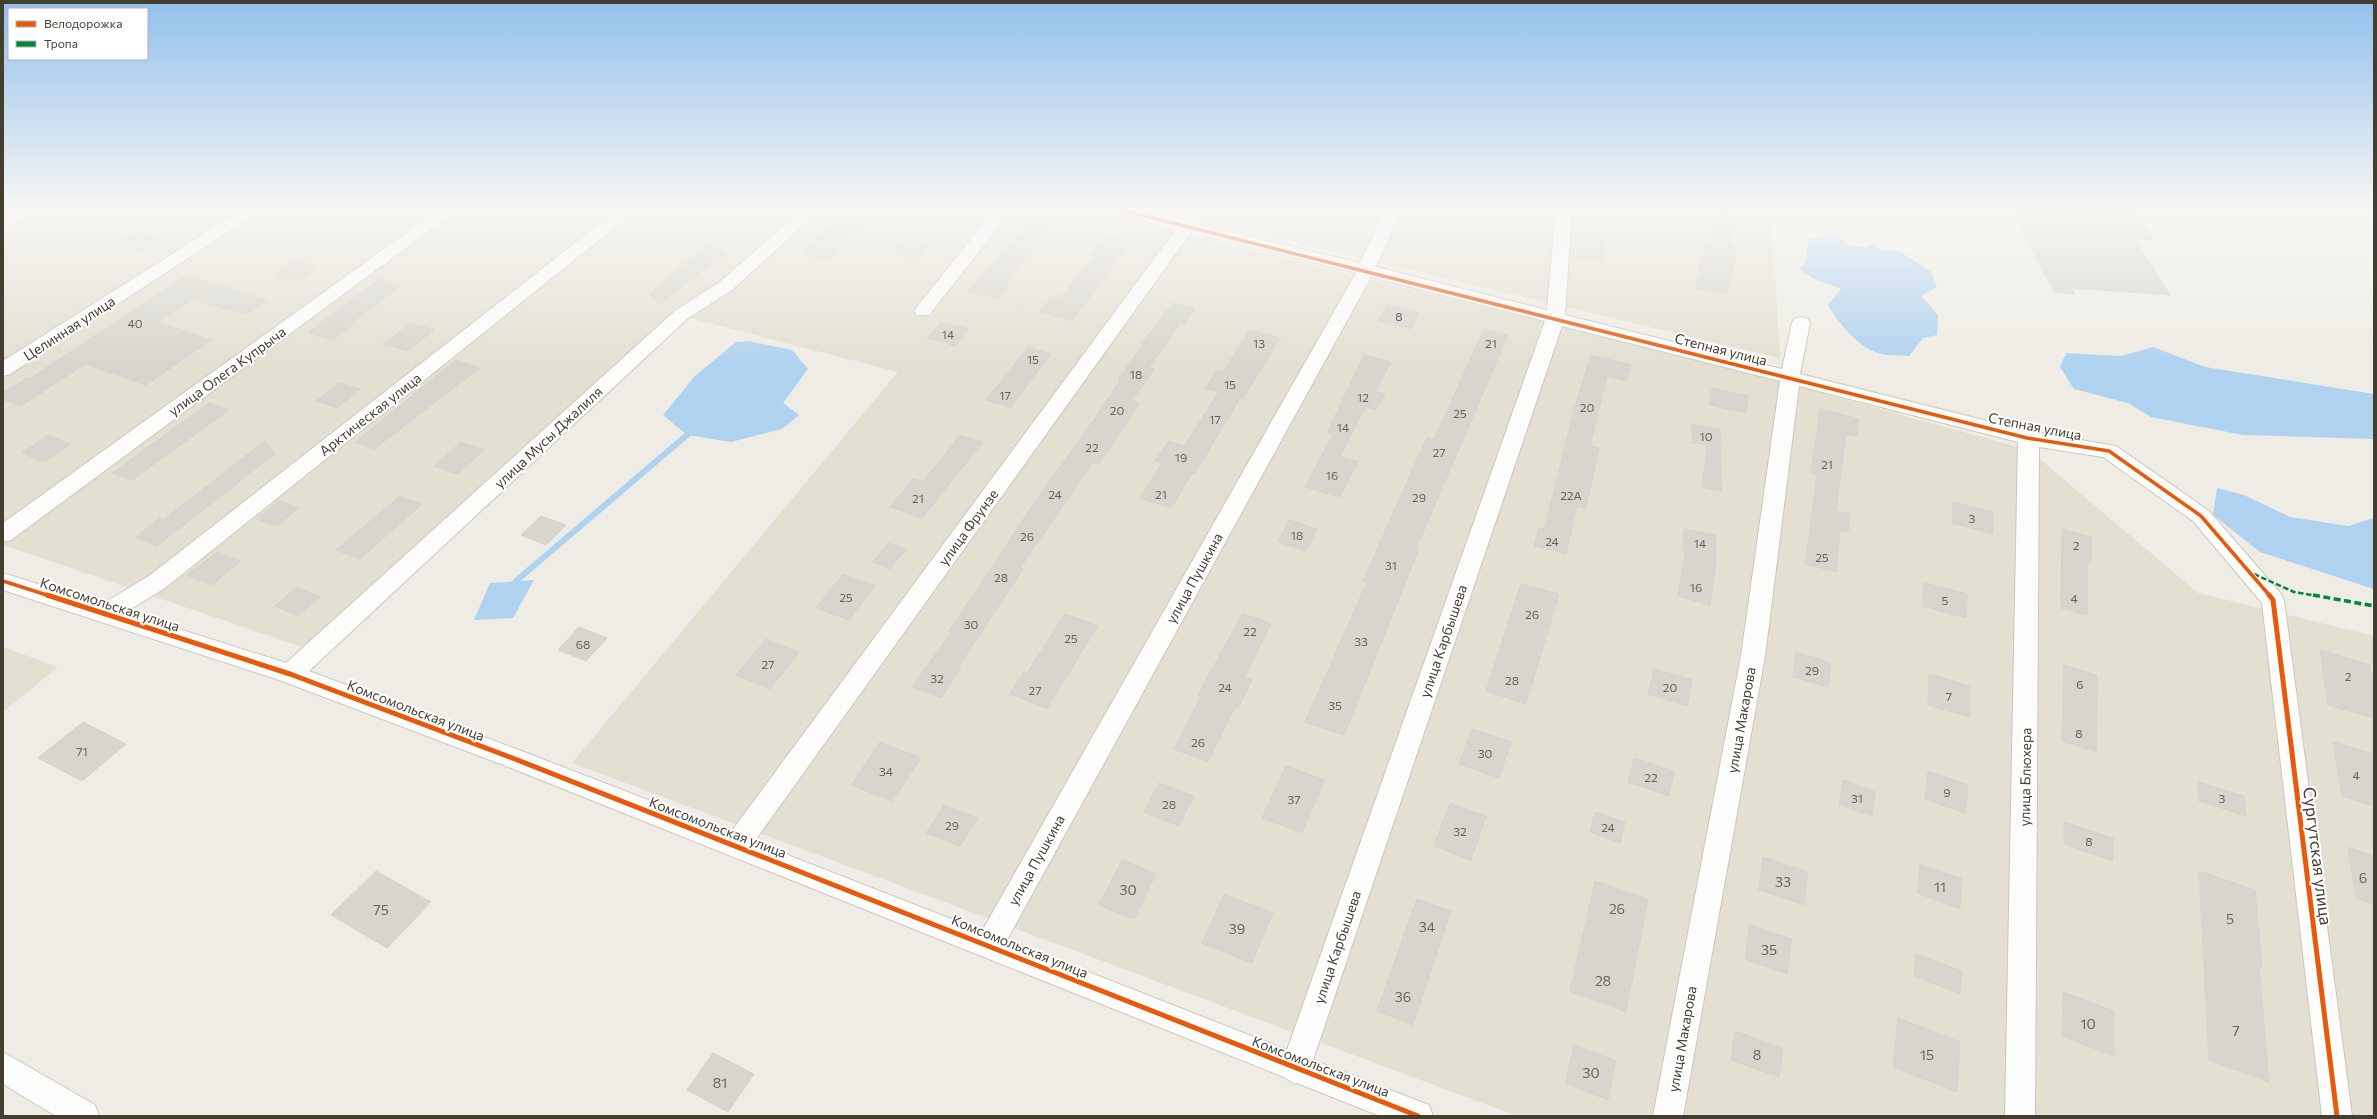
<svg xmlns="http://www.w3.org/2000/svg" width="2377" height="1119" viewBox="0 0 2377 1119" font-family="Commissioner,sans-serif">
  <rect width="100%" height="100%" fill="#eeece4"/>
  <path fill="#e3dfd1" d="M 3,208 L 1080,208 L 1727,367 L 2029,450 L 2198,593 L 2374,636 L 2374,1116 L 1517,1116 L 572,763 L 898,372 L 682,316 L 326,655 L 3,545 Z
    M 1152,208 L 1771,208 L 1780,358 Z
    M 3,647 L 58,667 L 3,712 Z"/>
  <path fill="#b0d2f1" d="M 1835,236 L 1848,245 L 1867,247 L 1873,243 L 1882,250 L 1901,252 L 1931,272 L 1937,287 L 1921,296 L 1938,315 L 1937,335 L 1923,338 L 1909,356 C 1900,355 1889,356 1881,354 C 1857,347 1840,325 1828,305 L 1841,289 L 1812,278 L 1800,269 L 1806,261 L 1809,239 Z
    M 749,341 L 792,350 L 808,369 L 783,403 L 799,415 L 782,429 L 731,442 L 687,435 L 663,415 L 695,376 L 736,342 Z
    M 2153,347 L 2205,367 L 2374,394 L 2374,439 L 2243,435 L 2151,417 L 2128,403 L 2074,389 L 2060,367 L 2066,353 L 2121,356 Z
    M 2217,488 L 2244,495 L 2290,517 L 2348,526 L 2374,518 L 2374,589 L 2260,552 L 2213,515 Z
    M 534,580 L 513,618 L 474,620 L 490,583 Z"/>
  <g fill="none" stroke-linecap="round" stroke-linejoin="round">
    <path stroke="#b0d2f1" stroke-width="6" d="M 516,581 L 687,435"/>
  </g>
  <path fill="#d7d5cd" stroke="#d6d3ca" d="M 1715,208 L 1732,208 L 1731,246 L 1737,248 L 1727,294 L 1695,288 L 1706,241 L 1713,243 Z
    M 2011,208 L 2134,208 L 2154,240 L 2135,239 L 2170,295 L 2071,288 L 2075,294 L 2054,292 Z
    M 846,210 L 875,218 L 861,232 L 857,231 L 827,260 L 803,253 Z
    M 1032,219 L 1053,224 L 1005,283 L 1010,284 L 998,299 L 968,291 Z
    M 137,231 L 161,238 L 139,252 L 115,244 Z
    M 1576,232 L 1602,234 L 1605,261 L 1578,259 Z
    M 1106,237 L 1130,243 L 1072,321 L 1039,312 L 1052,297 L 1060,299 L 1095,255 L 1092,254 Z
    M 909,239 L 929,245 L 916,258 L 895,253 Z
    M 705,246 L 727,252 L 659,305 L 650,294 Z
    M 296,261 L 317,267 L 296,282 L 275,275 Z
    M 187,275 L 267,301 L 246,315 L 193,299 L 158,322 L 211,340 L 146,385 L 85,364 L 21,406 L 3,399 L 3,393 L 27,378 L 29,379 Z
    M 380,279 L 401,286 L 350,324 L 353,325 L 332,340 L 308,332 Z
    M 1173,303 L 1195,309 L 1184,324 L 1180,323 L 1149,368 L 1154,369 L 1132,401 L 1140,403 L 1099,464 L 1093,462 L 1020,568 L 1023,569 L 958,667 L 961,668 L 941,698 L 912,687 L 951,633 L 948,632 L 1009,542 L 1008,542 L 1036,500 L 1096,417 L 1120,381 L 1118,380 L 1144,343 L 1142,343 Z
    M 1387,304 L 1419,312 L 1411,329 L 1379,320 Z
    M 941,322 L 969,329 L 955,346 L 927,338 Z
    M 411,323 L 434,330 L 407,351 L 383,344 Z
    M 1484,329 L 1508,335 L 1416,549 L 1419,549 L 1344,735 L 1305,722 L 1367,582 L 1363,581 L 1418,457 L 1427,438 L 1434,440 Z
    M 1250,330 L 1280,338 L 1243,399 L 1240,398 L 1195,473 L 1193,472 L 1171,508 L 1140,498 L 1162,463 L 1155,461 L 1168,441 L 1184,446 L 1219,392 L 1205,389 L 1217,370 L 1223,372 Z
    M 1028,347 L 1051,354 L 1011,407 L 986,400 Z
    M 1364,355 L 1391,362 L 1376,391 L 1385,394 L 1376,410 L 1365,407 L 1340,457 L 1358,462 L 1340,497 L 1305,487 L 1333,434 L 1327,433 Z
    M 1591,355 L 1631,365 L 1626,381 L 1607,376 L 1590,446 L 1599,448 L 1586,508 L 1577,506 L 1566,554 L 1534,546 L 1539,528 L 1544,529 L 1578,396 Z
    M 456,360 L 480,368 L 374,449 L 355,442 Z
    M 340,383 L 360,389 L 337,408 L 316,401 Z
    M 1712,388 L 1748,396 L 1746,413 L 1709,405 Z
    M 209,403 L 229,410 L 132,480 L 112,473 Z
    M 1820,409 L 1859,419 L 1857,436 L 1846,434 L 1836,511 L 1850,514 L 1848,532 L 1840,530 L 1836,572 L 1805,564 L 1817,474 L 1811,473 Z
    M 1692,424 L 1720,429 L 1721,491 L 1702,487 L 1707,445 L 1692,443 Z
    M 48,435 L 70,444 L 44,462 L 22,453 Z
    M 960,435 L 983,442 L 922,518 L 890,507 L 913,479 L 923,482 Z
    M 265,441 L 275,454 L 157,546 L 135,538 L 160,518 L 163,520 Z
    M 461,442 L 484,450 L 457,474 L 434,466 Z
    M 400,496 L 422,504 L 360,559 L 336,550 Z
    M 279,501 L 299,508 L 277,526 L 257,519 Z
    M 1953,502 L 1993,512 L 1993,534 L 1952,523 Z
    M 541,516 L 566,525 L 546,545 L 521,535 Z
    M 1289,520 L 1317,529 L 1306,551 L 1278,542 Z
    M 1684,529 L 1716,535 L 1716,563 L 1710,605 L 1678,596 L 1685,552 L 1683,551 Z
    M 2062,529 L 2091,537 L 2091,561 L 2088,560 L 2087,615 L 2061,608 Z
    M 888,543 L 906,549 L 890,569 L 873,562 Z
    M 217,552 L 241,561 L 212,585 L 187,575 Z
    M 843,574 L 875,586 L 849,620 L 816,608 Z
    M 1924,583 L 1967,594 L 1966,618 L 1923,606 Z
    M 1521,584 L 1559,594 L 1526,704 L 1486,691 Z
    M 297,587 L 320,597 L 298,616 L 275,606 Z
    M 1065,614 L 1098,626 L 1047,708 L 1010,694 L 1024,672 L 1027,673 Z
    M 1242,614 L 1271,623 L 1245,677 L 1252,680 L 1238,709 L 1235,707 L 1208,762 L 1174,749 L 1201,696 L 1198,695 Z
    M 579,627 L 607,638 L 586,661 L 558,650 Z
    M 766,639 L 799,652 L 770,689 L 736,675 Z
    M 2320,650 L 2370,665 L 2374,687 L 2374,718 L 2328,705 Z
    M 1796,652 L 1831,663 L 1828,687 L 1793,677 Z
    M 2064,665 L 2097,675 L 2096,752 L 2062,741 Z
    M 1654,669 L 1692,680 L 1687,706 L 1648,694 Z
    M 1929,674 L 1970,686 L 1970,717 L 1928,705 Z
    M 83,722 L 126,744 L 82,781 L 38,758 Z
    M 1472,729 L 1511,742 L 1499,778 L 1459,764 Z
    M 880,742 L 921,758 L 892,801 L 851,785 Z
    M 2333,742 L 2374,754 L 2374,806 L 2342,796 Z
    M 1634,758 L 1674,771 L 1669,796 L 1628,782 Z
    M 1286,766 L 1325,780 L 1302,833 L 1262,818 Z
    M 1928,771 L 1968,785 L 1965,813 L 1925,799 Z
    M 1843,780 L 1875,792 L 1872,816 L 1839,805 Z
    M 2198,782 L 2244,796 L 2246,816 L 2199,801 Z
    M 1159,783 L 1194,796 L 1179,826 L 1144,812 Z
    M 1450,803 L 1486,816 L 1471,860 L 1434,846 Z
    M 944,805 L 978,818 L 960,846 L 926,833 Z
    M 1595,812 L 1625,822 L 1620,843 L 1590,832 Z
    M 2064,822 L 2113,838 L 2113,861 L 2064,844 Z
    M 2348,847 L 2374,856 L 2374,904 L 2356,898 Z
    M 1763,857 L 1808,872 L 1804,905 L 1759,890 Z
    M 1122,860 L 1156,874 L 1134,919 L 1099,905 Z
    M 1920,864 L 1962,879 L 1960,909 L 1917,893 Z
    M 376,871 L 431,902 L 387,948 L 331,915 Z
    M 2199,871 L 2255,890 L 2262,967 L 2259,966 L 2269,1082 L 2209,1060 Z
    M 1595,881 L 1648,899 L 1626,1012 L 1570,991 Z
    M 1224,894 L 1273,913 L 1252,963 L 1202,943 Z
    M 1417,899 L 1451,911 L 1413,1025 L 1377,1011 Z
    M 1750,925 L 1792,939 L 1787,974 L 1745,959 Z
    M 1916,954 L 1962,971 L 1960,994 L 1914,976 Z
    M 2063,992 L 2114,1011 L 2114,1056 L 2062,1036 Z
    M 1898,1018 L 1960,1042 L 1957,1092 L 1893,1067 Z
    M 1735,1031 L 1783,1048 L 1779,1077 L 1731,1060 Z
    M 1574,1045 L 1616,1061 L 1608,1100 L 1565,1083 Z
    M 713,1053 L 754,1074 L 728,1112 L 687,1090 Z"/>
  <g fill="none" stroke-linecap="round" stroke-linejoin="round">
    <g stroke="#cac8c0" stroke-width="2">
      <path id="minor" d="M 17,208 L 38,208 L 36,212 L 3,228 L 3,216 Z
        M 245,208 L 265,208 L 10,374 L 3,376 L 3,361 Z
        M 441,208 L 460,208 L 11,540 L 3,542 L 3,523 Z
        M 620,208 L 639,208 L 165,588 L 126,612 L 286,663 L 675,311 L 721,281 L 804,208 L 822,208 L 733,289 L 687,319 L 309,671 L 524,752 L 731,832 L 1176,229 L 1107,212 L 1105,208 L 1134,208 L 1183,220 L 1191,208 L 1208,208 L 1197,224 L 1360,263 L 1386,208 L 1402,208 L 1376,267 L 1547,310 L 1556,208 L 1572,208 L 1565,315 L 1782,369 L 1792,323 L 1794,319 L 1801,317 L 1808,319 L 1810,323 L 1800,374 L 2027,431 L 2116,446 L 2209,511 L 2281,594 L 2284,600 L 2352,1116 L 2322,1116 L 2262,603 L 2193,521 L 2103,457 L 2039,447 L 2035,1116 L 2005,1116 L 2018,442 L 1799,386 L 1765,656 L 1683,1116 L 1653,1116 L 1741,656 L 1780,381 L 1562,326 L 1313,1060 L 1429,1105 L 1433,1116 L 1380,1116 L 1297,1083 L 1295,1084 L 1284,1077 L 506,766 L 282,681 L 3,590 L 3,573 L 102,604 L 149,576 ZM 1191,232 L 1356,273 L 982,931 L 754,842 ZM 1371,277 L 1545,321 L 1287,1050 L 1007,940 Z
        M 996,208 L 1013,208 L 929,315 L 917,315 L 914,311 L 917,307 Z
        M 3,1052 L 95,1105 L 99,1116 L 56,1116 L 3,1084 Z"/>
    </g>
    <use href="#minor" fill="#fcfcfb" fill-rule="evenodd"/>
    <path stroke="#00873e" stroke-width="2.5" stroke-dasharray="5.5 2.5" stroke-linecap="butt" d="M 2254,574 L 2294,592 L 2318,596"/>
    <path stroke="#00873e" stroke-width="3.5" stroke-dasharray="7 3.5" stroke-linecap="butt" d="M 2313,595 L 2374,606"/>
    <g stroke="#fff" stroke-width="5.5">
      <path id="cycleway-far1" d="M 1113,208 L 2027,438 L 2109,451 L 2201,516 L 2270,596
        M 3,581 L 50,596"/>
    </g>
    <g stroke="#fff" stroke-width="8">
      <path id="cycleway" d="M 47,595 L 290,674 L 515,759 L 1418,1116
        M 2269,595 L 2273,600 L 2337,1116"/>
    </g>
    <use href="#cycleway-far1" stroke="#e8590c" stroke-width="3.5"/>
    <use href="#cycleway" stroke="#e8590c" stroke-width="5"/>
  </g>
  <linearGradient id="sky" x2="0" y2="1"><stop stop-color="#91c0ec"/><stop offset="0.57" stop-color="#f7f6f3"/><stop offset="1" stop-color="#f7f6f3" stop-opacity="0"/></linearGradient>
  <rect width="2377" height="365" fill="url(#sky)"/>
  <g text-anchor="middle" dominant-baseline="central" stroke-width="4" stroke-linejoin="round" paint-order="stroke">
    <g font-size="12" fill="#6a6459">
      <text x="1399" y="316">8</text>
      <text x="135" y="323">40</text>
      <text x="948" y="334">14</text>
      <text x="1259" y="343">13</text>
      <text x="1491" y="343">21</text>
      <text x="1033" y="359">15</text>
      <text x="1136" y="374">18</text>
      <text x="1230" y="384">15</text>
      <text x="1005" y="395">17</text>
      <text x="1363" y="397">12</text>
      <text x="1587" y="407">20</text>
      <text x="1117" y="410">20</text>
      <text x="1460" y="413">25</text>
      <text x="1215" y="419">17</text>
      <text x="1343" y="427">14</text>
      <text x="1706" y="436">10</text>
      <text x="1092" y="447">22</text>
      <text x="1439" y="452">27</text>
      <text x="1181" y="457">19</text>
      <text x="1827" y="464">21</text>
      <text x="1332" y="475">16</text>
      <text x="1055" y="494">24</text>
      <text x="1161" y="494">21</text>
      <text x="1571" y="495">22А</text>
      <text x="1419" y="497">29</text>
      <text x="918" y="498">21</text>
      <text x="1972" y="518">3</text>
      <text x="1297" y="535">18</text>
      <text x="1027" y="536">26</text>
      <text x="1552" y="541">24</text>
      <text x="1700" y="543">14</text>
      <text x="2076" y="545">2</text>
      <text x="1822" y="557">25</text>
      <text x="1391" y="565">31</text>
      <text x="1001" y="577">28</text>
      <text x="1696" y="587">16</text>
      <text x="846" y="597">25</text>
      <text x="2074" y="598">4</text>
      <text x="1945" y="600">5</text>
      <text x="1532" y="614">26</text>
      <text x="971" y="624">30</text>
      <text x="1250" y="631">22</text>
      <text x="1071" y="638">25</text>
      <text x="1361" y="641">33</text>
      <text x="583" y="644">68</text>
      <text x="768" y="664">27</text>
      <text x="1812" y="670">29</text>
      <text x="2348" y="676">2</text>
      <text x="937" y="678">32</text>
      <text x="1512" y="680">28</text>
      <text x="2080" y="684">6</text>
      <text x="1225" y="687">24</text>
      <text x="1670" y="687">20</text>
      <text x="1035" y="690">27</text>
      <text x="1949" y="696">7</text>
      <text x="1335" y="705">35</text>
      <text x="2079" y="733">8</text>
      <text x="1198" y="742">26</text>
      <text x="82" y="751">71</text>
      <text x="1485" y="753">30</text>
      <text x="886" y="771">34</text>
      <text x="2356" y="775">4</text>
      <text x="1651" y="777">22</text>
      <text x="1947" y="792">9</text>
      <text x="1857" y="798">31</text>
      <text x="2222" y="798">3</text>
      <text x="1294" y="799">37</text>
      <text x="1169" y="804">28</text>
      <text x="952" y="825">29</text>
      <text x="1608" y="827">24</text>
      <text x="1460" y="831">32</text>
      <text x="2089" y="841">8</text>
    </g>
    <g font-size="14" fill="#443e31" stroke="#fff">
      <text transform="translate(69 328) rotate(-33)">Целинная улица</text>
      <text transform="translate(1721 349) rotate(14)">Степная улица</text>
      <text transform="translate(227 371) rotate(-36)">улица Олега Купрыча</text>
      <text transform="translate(370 414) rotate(-38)">Арктическая улица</text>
      <text transform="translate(2035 426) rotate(11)">Степная улица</text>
      <text transform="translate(548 437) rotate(-43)">улица Мусы Джалиля</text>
      <text transform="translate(968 527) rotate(-54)">улица Фрунзе</text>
      <text transform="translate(1194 578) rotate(-61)">улица Пушкина</text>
      <text transform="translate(110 604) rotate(18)">Комсомольская улица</text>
      <text transform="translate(1443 641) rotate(-71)">улица Карбышева</text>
      <text transform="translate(416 710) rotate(21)">Комсомольская улица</text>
      <text transform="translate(1741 720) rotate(-80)">улица Макарова</text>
      <text transform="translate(2025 777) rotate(-89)">улица Блюхера</text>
      <text transform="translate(718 827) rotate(21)">Комсомольская улица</text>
      <text transform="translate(1036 860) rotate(-61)">улица Пушкина</text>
      <text transform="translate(1020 946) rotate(22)">Комсомольская улица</text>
      <text transform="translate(1337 947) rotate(-71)">улица Карбышева</text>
      <text transform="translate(1682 1039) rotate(-80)">улица Макарова</text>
      <text transform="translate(1321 1066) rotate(21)">Комсомольская улица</text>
    </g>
    <g font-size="14" fill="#6a6459">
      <text x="2363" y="877">6</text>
      <text x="1783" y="881">33</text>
      <text x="1940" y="886">11</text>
      <text x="1128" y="889">30</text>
      <text x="1617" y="908">26</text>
      <text x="381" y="909">75</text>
      <text x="2230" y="918">5</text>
      <text x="1427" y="926">34</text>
      <text x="1237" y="928">39</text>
      <text x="1769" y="949">35</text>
      <text x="1603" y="980">28</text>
      <text x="1403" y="996">36</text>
      <text x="2088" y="1023">10</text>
      <text x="2236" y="1030">7</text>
      <text x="1757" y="1054">8</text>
      <text x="1927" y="1054">15</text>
      <text x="1591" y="1072">30</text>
      <text x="720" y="1082">81</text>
    </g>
    <g font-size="17" fill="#443e31" stroke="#fff">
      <text transform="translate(2318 856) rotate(83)">Сургутская улица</text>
    </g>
  </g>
  <rect width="2377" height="1119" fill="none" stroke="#443e31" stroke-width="8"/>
  <rect x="8" y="8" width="140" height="52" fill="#ffffff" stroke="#b4b2ad"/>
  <rect x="16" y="21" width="20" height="6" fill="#e8590c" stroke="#b4b2ad"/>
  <text x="44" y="28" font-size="12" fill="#443e31">Велодорожка</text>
  <rect x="16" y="41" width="20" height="6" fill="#00873e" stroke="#b4b2ad"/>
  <text x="44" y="48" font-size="12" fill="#443e31">Тропа</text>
</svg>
